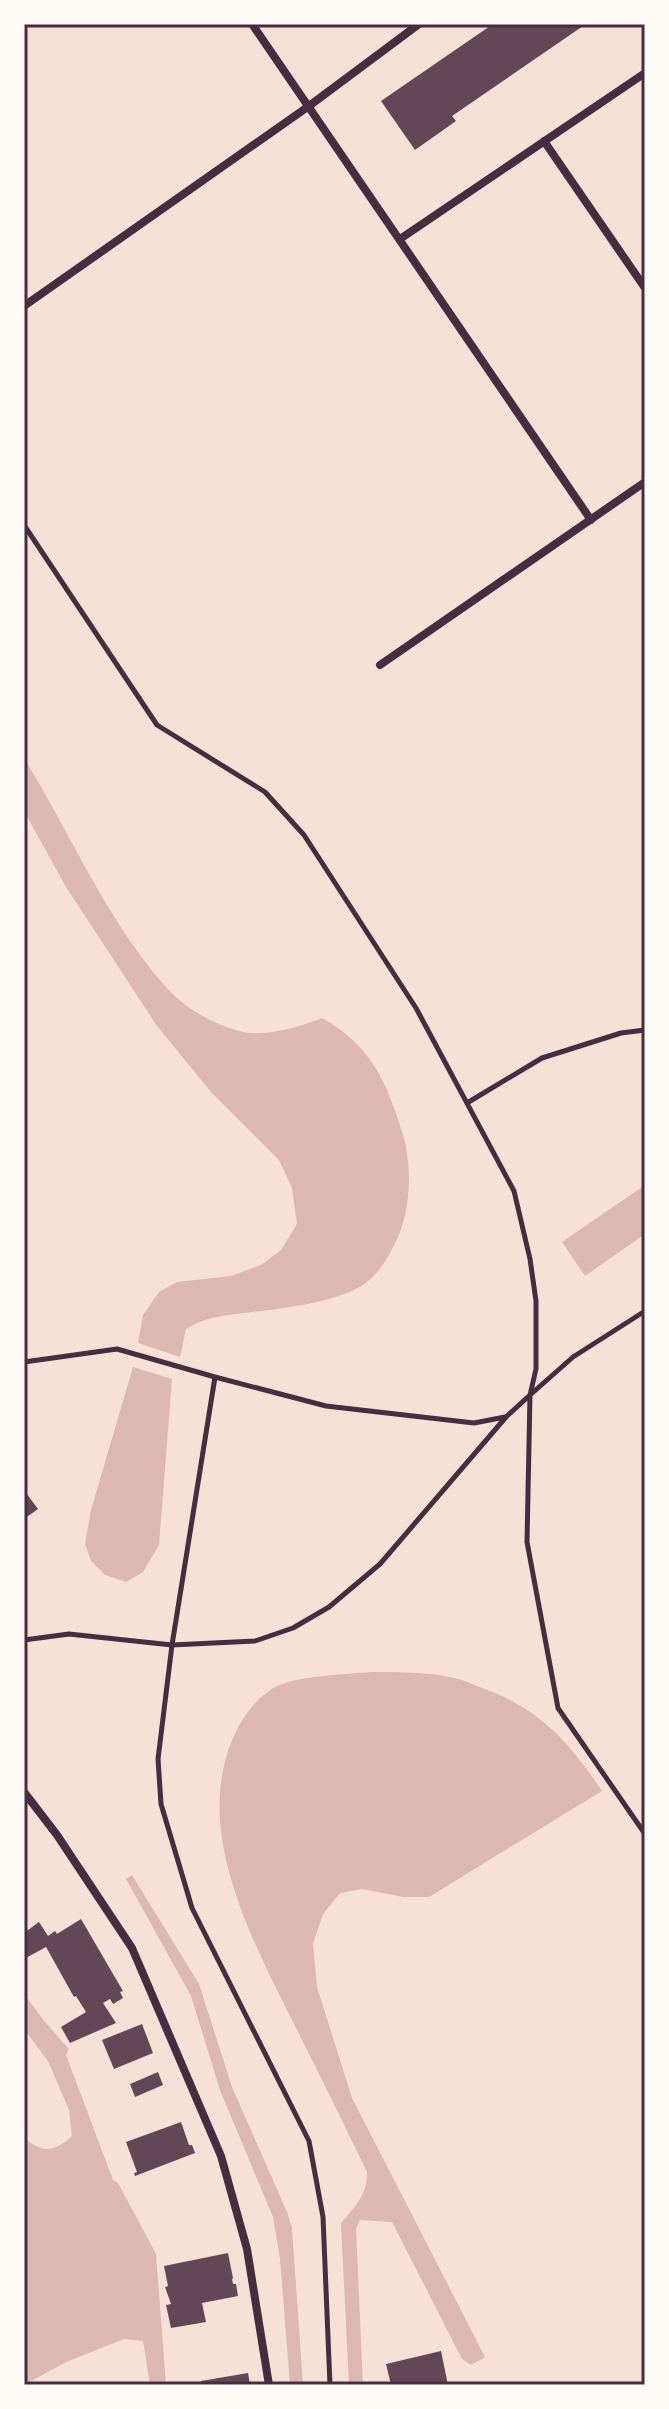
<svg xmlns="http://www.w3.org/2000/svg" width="669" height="2409" viewBox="0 0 669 2409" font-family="'Work Sans',sans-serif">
  <rect width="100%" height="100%" fill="#f7e1d7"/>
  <path fill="#dcb8b0" d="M 24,758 C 71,834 106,920 166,987 C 184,1008 213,1024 239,1031 C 264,1038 299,1027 322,1018 C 372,1046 387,1083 403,1135 C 412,1166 411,1207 398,1237 C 390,1254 382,1270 367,1282 C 341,1303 277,1309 244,1313 C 221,1316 206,1317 186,1329 L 180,1357 L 138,1343 L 143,1315 L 159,1292 L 177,1282 L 231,1276 L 261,1265 L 281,1250 L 297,1224 L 292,1188 L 279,1160 L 212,1093 L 157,1026 L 66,887 L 24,811 Z
    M 645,1185 L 645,1234 L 585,1276 L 562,1242 Z
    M 133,1367 L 172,1379 L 159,1545 L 143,1572 L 126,1582 L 105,1575 L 91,1561 L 85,1544 L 91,1510 Z
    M 371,1672 C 398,1672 424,1672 450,1677 C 462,1679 474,1685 485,1689 C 541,1710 569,1742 602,1791 L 429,1897 L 403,1897 L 362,1889 L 340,1893 L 323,1914 L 313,1944 L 317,1987 L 352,2098 L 485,2357 L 471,2365 L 462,2359 L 392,2222 L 360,2220 L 356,2229 L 363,2385 L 349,2385 L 341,2223 C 355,2207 368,2194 367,2172 C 345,2127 323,2081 300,2036 C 257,1948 191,1836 233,1738 C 242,1717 256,1698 275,1687 C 296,1676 346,1674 371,1672 Z
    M 132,1875 L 199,1984 L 232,2087 L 287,2212 L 292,2228 L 303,2385 L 290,2385 L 280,2259 L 273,2217 L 220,2090 L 191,1996 L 126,1879 Z
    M 24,1994 L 45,2022 L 69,2049 L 66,2055 L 113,2180 L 118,2183 L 156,2254 L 166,2385 L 150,2385 L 143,2341 L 124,2339 L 66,2362 L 24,2385 L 24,2137 C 41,2154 55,2152 72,2136 L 69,2110 L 48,2061 L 24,2029 Z"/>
  <path fill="#644757" d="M 493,24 L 586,24 L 452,116 L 456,121 L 415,150 L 381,101 Z
    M 24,1490 L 38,1509 L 24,1519 Z
    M 81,1919 L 123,1991 L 120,1992 L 123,1998 L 113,2004 L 110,1999 L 103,2003 L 116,2023 L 70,2043 L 61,2027 L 86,2012 L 76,1996 L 74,1997 L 46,1947 L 24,1959 L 24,1933 L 39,1922 L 48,1936 L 55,1931 L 57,1934 Z
    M 142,2024 L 153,2053 L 114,2069 L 102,2040 Z
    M 158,2072 L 163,2085 L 135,2097 L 130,2084 Z
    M 181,2122 L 189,2145 L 192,2145 L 195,2153 L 135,2176 L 134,2173 L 137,2172 L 126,2142 Z
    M 228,2253 L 233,2278 L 232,2279 L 233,2284 L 236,2284 L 238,2296 L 202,2303 L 206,2322 L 171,2328 L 166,2305 L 171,2304 L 165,2287 L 168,2286 L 164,2266 Z
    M 441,2351 L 448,2385 L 391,2385 L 386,2364 Z
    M 248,2373 L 250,2385 L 202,2385 L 201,2381 Z"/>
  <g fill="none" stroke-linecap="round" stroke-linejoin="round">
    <path stroke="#4a2c40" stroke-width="5" d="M 24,525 L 157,725 L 265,792 L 304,835 L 416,1008 L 514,1191 L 530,1259 L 536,1301 L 536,1369 L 530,1395 L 527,1542 L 558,1708 L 645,1834
      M 467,1103 L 542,1058 L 621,1033 L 645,1030
      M 24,1362 L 117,1349 L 215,1377 L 172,1645 L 158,1759 L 161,1804 L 192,1908 L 309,2141 L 323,2217 L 330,2385
      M 215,1377 L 326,1406 L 474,1423 L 505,1417
      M 24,1640 L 69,1634 L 172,1645 L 255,1641 L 293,1628 L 329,1607 L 380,1564 L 506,1417 L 530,1395 L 573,1357 L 645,1311"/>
    <path stroke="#4a2c40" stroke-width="8" d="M 252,24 L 591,520
      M 544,141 L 645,288
      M 400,239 L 645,73
      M 24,306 L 309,106 L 419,24
      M 380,665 L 645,482
      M 24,1792 L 57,1835 L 132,1948 L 221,2156 L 247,2249 L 269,2385"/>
  </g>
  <rect width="669" height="2409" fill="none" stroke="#fffaf5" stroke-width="52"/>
  <rect x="26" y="26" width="617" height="2357" fill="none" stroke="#4a2c40" stroke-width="3"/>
</svg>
